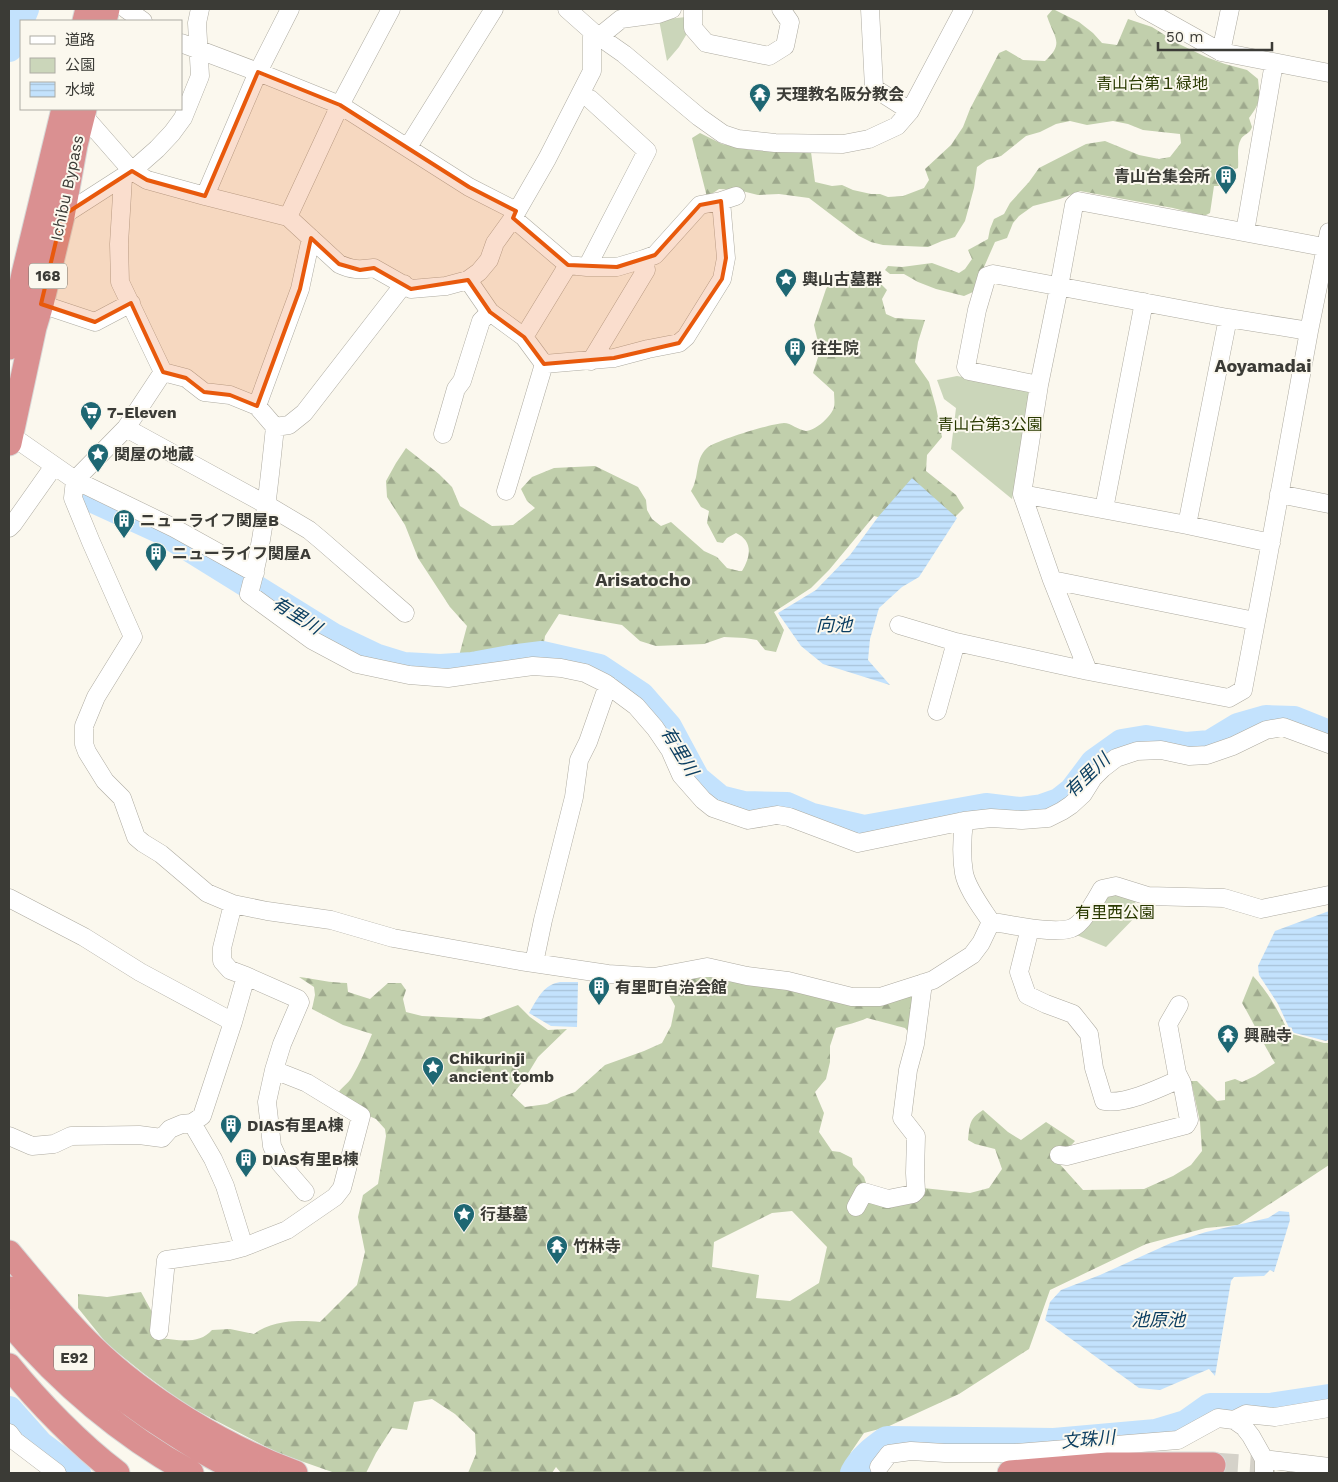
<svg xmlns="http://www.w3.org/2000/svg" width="1338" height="1482" viewBox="0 0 1338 1482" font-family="'Work Sans','Noto Sans JP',sans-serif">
  <defs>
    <pattern id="forest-firs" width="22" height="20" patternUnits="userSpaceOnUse" patternTransform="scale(1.25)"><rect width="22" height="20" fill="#c1cfac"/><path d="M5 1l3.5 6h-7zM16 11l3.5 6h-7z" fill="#9ea98d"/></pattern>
    <pattern id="water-rules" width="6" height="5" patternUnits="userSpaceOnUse" patternTransform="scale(1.25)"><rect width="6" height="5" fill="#c3e2fd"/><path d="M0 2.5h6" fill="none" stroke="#a8c3d9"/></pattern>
  </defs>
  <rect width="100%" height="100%" fill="#fbf8ee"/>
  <path fill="url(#forest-firs)" fill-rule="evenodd" d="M 1053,9 L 1079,22 L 1093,33 L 1102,43 L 1117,45 L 1128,19 L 1152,27 L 1179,44 L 1206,57 L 1225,64 L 1247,70 L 1258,79 C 1260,99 1261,102 1249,118 L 1252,127 C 1250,134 1244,134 1241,139 C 1236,148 1239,158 1238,168 L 1224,174 L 1221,186 L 1214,186 L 1210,213 L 1204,216 L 1173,208 L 1080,191 L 1060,199 L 1033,206 L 1019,216 L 1013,223 L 1007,238 L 995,242 L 973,292 L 964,296 L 936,289 L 918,282 L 904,274 L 890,274 L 885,270 L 888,266 L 902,267 L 932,263 L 959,273 L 965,269 L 972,259 L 968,250 L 988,239 L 990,229 L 994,219 L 1004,214 L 1010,203 L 1029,182 L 1039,168 L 1086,144 L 1105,141 L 1139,155 L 1159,159 L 1170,157 L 1181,143 L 1180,134 L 1143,130 L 1128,124 L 1113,121 L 1087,125 L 1070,121 L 1056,124 L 1040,132 L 1026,136 L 1001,156 L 987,160 L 977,167 L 974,188 L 965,221 L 955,237 L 942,241 L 928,247 L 883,245 L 871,242 L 859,236 L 809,198 L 779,194 L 758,195 L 738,190 L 719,189 L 707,197 L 692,138 L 700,133 L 722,144 L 751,150 L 811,152 L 815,182 L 832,186 L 842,185 L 853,190 L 871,194 L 880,194 L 888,197 L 903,196 L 924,188 L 929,180 L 925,169 L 951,145 L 963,127 L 970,109 L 999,53 L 1006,50 L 1023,60 L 1045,61 C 1065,43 1054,38 1047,16 Z
    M 858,270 L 862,283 L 880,283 L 887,290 L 882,299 L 886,314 L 895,318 L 925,320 L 918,342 L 915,362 L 929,382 L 936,407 L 942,437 L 927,455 L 926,471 L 956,495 L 964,508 L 955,517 L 886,519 L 874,516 L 829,570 L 811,588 L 774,612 L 784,630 L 776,652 L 765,650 L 757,640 L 745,638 L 724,637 L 704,644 L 656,646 L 640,641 L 622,625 L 559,614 L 545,636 L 543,650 L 519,650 L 462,661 L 459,656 L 467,626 L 450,607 L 418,558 L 405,525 L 387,497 L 386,481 L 396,463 L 406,448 L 439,474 L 452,487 L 460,506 L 492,526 L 513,525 L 535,508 L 527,501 L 521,489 L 532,477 L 554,468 L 595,466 L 638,487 L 646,500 L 647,510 L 652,519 L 661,526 L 671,522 L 704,551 L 717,557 L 727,568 L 739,571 L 742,571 C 751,556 753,541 736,533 L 727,538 L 723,543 L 717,542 L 707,523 L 709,511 L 701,507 L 691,491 C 700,477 694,460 707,448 C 717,440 770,424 784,423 C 791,423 798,430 806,431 C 815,431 832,416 834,407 C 835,403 834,396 834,392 L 813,373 L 820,351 L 814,325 L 826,289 L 835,274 Z
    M 703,974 L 793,986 L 914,991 L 911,1035 L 905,1028 L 867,1018 C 857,1023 847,1024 836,1028 L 830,1046 L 830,1062 L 826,1079 L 815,1092 L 824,1113 L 819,1132 L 832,1151 L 840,1152 L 852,1158 L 853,1165 L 864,1177 L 867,1186 L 862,1194 L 923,1188 L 970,1193 L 989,1188 L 1002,1169 L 995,1149 L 975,1144 L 968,1140 C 970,1124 969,1119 983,1110 L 1008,1132 L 1021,1140 L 1046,1122 L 1075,1141 L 1057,1161 L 1083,1190 L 1144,1189 L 1173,1176 L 1191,1165 L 1202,1151 L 1200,1122 L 1191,1081 L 1197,1081 L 1217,1101 L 1225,1100 L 1225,1082 L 1235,1079 L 1242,1082 L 1255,1076 L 1275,1063 C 1263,1044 1254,1023 1242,1003 L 1253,976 C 1269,993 1279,1012 1289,1033 L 1324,1043 L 1329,1043 L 1329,1165 L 1238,1225 L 1206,1228 L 1146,1244 L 1050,1290 L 1029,1349 L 959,1394 L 887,1427 L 864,1433 L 851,1452 L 843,1473 L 561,1473 L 556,1467 L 552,1473 L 468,1473 L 476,1454 L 475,1433 L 455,1414 L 432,1399 L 414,1402 L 407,1430 L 392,1428 L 376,1453 L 366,1473 L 335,1473 L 278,1453 L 186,1405 L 143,1373 L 107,1344 L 78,1308 L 78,1294 L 107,1297 L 141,1292 L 152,1312 L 152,1328 L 160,1338 C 178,1340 199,1345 212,1330 L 230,1329 L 254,1334 C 272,1320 299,1320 320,1322 L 357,1285 L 365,1252 L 358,1217 L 363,1195 L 378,1184 L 386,1136 L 385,1129 L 376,1119 L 369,1116 L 337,1095 C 341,1087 348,1084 352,1077 C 360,1063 366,1049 372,1034 L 343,1025 L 312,1009 L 315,995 L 314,987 L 299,977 C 315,979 331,983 347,983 L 348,992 L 370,999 L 388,983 L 401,983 L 406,990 L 403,999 L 406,1012 L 422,1016 L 481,1019 L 518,1005 L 530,1017 L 548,1030 L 567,1029 L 538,1057 L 524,1080 L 512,1095 L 525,1107 L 547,1104 L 561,1097 L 575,1092 L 605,1065 L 644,1051 L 662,1043 L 671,1026 L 675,1006 L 662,982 ZM 792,1211 L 827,1247 L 819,1283 L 790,1301 L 756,1298 L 759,1275 L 712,1267 L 714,1242 L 772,1213 Z"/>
  <path fill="#cbd6ba" d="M 686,17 L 689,30 L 679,47 L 667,61 L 659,20 Z
    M 957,376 L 1027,388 L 1031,395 L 1012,499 L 951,449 L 956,408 L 944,399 L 937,380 Z
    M 1115,893 L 1136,899 L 1135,905 L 1144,908 L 1106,947 L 1074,934 L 1101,900 Z"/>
  <path fill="url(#water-rules)" d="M 912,478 L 957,518 L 919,577 L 902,587 L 879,608 L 870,639 L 868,660 L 890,685 L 823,664 L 801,646 L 778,613 L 816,590 L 850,555 L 878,517 Z
    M 1329,911 L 1329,1039 L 1326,1041 L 1291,1032 L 1278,1004 L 1259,975 L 1258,966 L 1275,931 Z
    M 560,982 L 578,982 L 577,1027 L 551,1026 L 529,1013 C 538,998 543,985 560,982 Z
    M 1279,1211 L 1289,1212 L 1290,1220 L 1274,1272 L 1270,1270 L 1264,1276 L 1234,1277 L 1231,1281 L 1215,1376 L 1209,1369 L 1160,1390 L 1139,1388 L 1045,1320 L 1050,1302 L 1061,1290 L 1100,1275 L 1171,1243 L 1206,1232 L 1268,1218 Z"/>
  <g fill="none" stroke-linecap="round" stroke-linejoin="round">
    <path stroke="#c3e2fd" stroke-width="28" d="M 9,48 L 25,9
      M 80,493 L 161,530 L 333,637 L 375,657 L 404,666 L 440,668 L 472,666 L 510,659 L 542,655 L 599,668 L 641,696 L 668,727 L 696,779 L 720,799 L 744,805 L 787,806 L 812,817 L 864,829 L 986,807 L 1020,811 L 1042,808 L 1059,802 L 1073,791 L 1094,763 L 1122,743 L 1146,739 L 1186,746 L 1210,744 L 1238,727 L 1266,719 L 1294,720 L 1329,734
      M 9,1410 L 40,1445 L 77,1473
      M 854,1473 C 862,1458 873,1450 887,1440 L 1054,1442 L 1156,1433 L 1186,1424 L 1210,1407 L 1270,1407 L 1329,1398"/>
    <path stroke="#d5d2c9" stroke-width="25" stroke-dasharray="25 12" stroke-linecap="butt" d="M 1213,1465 L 1290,1470"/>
    <g stroke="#aeaba1" stroke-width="19">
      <path id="minor" d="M 126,9 L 143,21
        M 567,9 L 594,33 L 624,54 L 699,117 L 723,134 L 738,139 L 775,143 L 843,144 L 869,139 L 897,126 L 910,111 L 964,9
        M 693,9 L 693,28 L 706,43 L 769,56 L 785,46 L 790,22 L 781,9
        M 870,9 L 874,88 L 910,111
        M 1144,9 L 1221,52 L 1329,73
        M 600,36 L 621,19 L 658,14 L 672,9
        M 181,43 L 258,72 L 340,105 L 469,187 L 516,211
        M 1221,52 L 1230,9
        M 83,115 L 132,171 L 147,180 L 205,196 L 258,72 L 290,9
        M 408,147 L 494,9
        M 123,178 L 119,244 L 120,282 L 163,372 L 126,428 L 75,480 L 73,498 L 91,542 L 133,637 L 96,697 L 84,726 L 84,744 L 87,752 L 105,781 L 122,798 L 136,837 L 143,843 L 161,854 L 207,893 L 233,904 L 267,911 L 331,920 L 393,938 L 520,961 L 608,974 L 654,977 L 707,967 L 747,976 L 788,981 L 852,997 L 880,997 L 933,980 L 972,955 L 981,943 L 991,922 C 1011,924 1054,935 1072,928 C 1083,924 1096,899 1102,889 L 1116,886 L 1148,896 L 1224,898 L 1261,909 L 1329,895
        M 205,196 L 288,217 L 339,264 C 352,270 359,270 374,268 L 411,289 L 446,286 L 468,280 L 479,272 L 489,260 L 495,243 L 513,218 L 547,159 L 592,71 L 592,37 L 594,33
        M 62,216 L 132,171 L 157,149 L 172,133 L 183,118 L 200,76 L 197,23 L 200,9
        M 288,217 L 340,105 L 391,9
        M 513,218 L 568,265 L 587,267 L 617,267 L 644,259 L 655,255 L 700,205 L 721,201 L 736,196
        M 1245,232 L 1274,63
        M 587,267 L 647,151 L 590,99
        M 468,280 L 490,312 L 524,337 L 544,364 L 614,358 L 648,349 L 679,343 L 686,337 L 722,279 L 726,258 L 721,201
        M 41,304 L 95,322 L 131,303
        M 524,337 L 568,265
        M 591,361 L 646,270 L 644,259
        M 163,372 L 186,378 L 204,392 L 230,395 L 257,406 L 275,427 C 269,484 264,540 249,594 L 312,640 L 357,664 L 409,675 L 448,678 L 533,666 L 561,668 L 585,673 L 605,683 L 636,706 L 655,728 L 670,750 L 681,775 L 703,800 L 713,808 L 748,820 L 777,815 L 789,817 L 858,843 L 964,821 L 991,818 L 1022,820 L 1048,818 L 1062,811 L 1071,805 L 1083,794 L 1093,778 L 1103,768 L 1116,758 L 1137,751 L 1161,750 L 1189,756 L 1207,755 L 1233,746 L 1266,730 L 1283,727 L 1329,744
        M 1039,385 L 969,371 L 966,367 L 977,310 L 987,276 L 993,274 L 1228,318 L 1309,331
        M 257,406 L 300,289 L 311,238
        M 275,427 L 289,425 L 304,413 L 404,284
        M 126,428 L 267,505 L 309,530 L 321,540 L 405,613
        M 9,434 L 75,480 L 174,528 L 255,573
        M 443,434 L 456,389 L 462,381 L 481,321 L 490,312
        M 506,491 L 544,364
        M 1022,494 L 1187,525 L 1271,543
        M 1279,494 L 1329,504
        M 1104,509 L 1144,302
        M 1187,525 L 1228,318
        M 9,528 L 13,524 L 54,466
        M 1052,580 L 1255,621
        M 899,625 L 956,642 L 1088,671 L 1229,698 L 1243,690 L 1266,568 L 1309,331 L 1329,232
        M 1088,671 L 1052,580 L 1022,494 L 1039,385 L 1059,287 L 1074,205 L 1078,201 L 1329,248
        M 937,711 L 956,642
        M 964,821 C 962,838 961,856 964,873 C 967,889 982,908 991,922
        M 9,898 L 84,937 L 140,972 L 233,1022
        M 1030,928 L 1019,972 L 1027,995 L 1046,1004 L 1073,1014 L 1089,1034 L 1094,1068 L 1104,1101 C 1125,1105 1160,1088 1180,1079
        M 534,963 L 543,920 L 574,797 L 579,760 L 588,742 L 608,685
        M 246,976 L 298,999 L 300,1002 L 282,1044 L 274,1070 L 267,1102 L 272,1146 L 280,1163 L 305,1192
        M 192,1123 L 213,1159 L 225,1186 L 244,1247
        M 9,1136 L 32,1146 L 54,1144 L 71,1136 L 139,1135 L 162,1138 L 170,1129 L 182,1124 L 192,1123 L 202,1116 L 233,1022 L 246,976 L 230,970 L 222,961 L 222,948 L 233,904
        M 1059,1155 L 1067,1156 L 1186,1125 L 1189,1120 L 1182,1083 L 1177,1073 L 1168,1024 L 1179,1005
        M 856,1207 L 864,1192 L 888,1199 L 913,1194 L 916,1191 L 915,1173 L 916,1136 L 902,1118 L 908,1070 L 915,1044 L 923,983
        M 159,1331 L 166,1260 L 229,1251 L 244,1247 L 287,1230 L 335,1197 L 342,1188 L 361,1116 L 307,1083 L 274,1070
        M 1234,1420 L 1246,1414 L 1275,1417 L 1329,1408
        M 9,1433 L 15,1441 L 57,1473
        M 1264,1459 L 1329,1467
        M 879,1467 L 889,1454 L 911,1451 L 945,1453 L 1015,1453 L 1178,1440 L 1218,1418 L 1234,1420 L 1244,1427 L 1251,1436 L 1264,1459 L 1264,1473"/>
    </g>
    <g stroke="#d8d8d7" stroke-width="27">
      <path id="highway" d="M 85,21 L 88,9
        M 104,21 L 107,9
        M 9,347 L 24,274 L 64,109
        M 9,443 L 34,327 L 41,304 L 62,216 L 75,145 L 84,109
        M 9,1253 C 36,1285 62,1318 92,1347 C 145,1399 226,1448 295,1473
        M 9,1289 C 57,1345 110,1393 172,1432 C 195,1447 220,1462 246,1473
        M 9,1322 C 60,1382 122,1435 191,1473
        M 9,1366 C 39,1403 79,1444 117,1473
        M 1010,1473 L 1108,1465 L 1213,1465"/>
    </g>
    <use href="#minor" stroke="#fff" stroke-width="18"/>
    <use href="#highway" stroke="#da9091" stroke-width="25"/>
  </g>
  <path fill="#e8590c" fill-opacity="0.2" stroke="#e8590c" stroke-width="4" stroke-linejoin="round" d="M 258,72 L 340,105 L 469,187 L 516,211 L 513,218 L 568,265 L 617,267 L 655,255 L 700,205 L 721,201 L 726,258 L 722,279 L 679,343 L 614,358 L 544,364 L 524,337 L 490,312 L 468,280 L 411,289 L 374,268 L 360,270 L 339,264 L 311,238 L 300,289 L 257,406 L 230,395 L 204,392 L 186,378 L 163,372 L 131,303 L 95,322 L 41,304 L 62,216 L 132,171 L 147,180 L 205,196 Z"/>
  <defs>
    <g id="temple-pin" transform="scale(1.125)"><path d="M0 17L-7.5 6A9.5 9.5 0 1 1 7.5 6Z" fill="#1e6773" stroke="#fbf8ee"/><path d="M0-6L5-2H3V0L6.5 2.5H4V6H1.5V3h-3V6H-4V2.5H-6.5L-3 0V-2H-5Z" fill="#fff"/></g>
    <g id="building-pin" transform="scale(1.125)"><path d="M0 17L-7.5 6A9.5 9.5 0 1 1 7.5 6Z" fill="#1e6773" stroke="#fbf8ee"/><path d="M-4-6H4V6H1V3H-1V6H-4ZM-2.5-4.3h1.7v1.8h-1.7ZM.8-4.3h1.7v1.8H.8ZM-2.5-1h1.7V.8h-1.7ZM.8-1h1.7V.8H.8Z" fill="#fff"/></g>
    <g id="sight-pin" transform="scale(1.125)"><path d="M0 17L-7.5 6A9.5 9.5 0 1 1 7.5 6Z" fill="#1e6773" stroke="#fbf8ee"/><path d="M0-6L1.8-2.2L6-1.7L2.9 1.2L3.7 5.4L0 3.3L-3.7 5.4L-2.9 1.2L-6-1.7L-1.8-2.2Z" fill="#fff"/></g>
    <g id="supermarket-pin" transform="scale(1.125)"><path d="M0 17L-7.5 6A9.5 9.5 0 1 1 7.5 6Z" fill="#1e6773" stroke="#fbf8ee"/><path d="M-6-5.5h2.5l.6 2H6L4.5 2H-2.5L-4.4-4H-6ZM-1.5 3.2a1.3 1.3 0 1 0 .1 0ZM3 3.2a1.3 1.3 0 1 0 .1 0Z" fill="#fff"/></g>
  </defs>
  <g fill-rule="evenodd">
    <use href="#temple-pin" x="760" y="94"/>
    <use href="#building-pin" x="1226" y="176"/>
    <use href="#sight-pin" x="786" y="279"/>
    <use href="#building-pin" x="795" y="348"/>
    <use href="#supermarket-pin" x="91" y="412"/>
    <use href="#sight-pin" x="98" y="454"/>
    <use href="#building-pin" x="124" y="520"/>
    <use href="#building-pin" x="156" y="553"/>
    <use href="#building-pin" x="599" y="987"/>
    <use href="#temple-pin" x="1228" y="1035"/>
    <use href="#sight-pin" x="433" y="1067"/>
    <use href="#building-pin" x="231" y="1125"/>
    <use href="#building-pin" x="246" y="1159"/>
    <use href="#sight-pin" x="464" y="1214"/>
    <use href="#temple-pin" x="557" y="1246"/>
  </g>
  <g text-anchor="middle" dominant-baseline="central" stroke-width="4" stroke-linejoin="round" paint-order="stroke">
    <g fill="#fbf8ee" stroke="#75746d" stroke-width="1">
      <rect x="29" y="263.5" width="38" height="25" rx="4"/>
      <rect x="54" y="1345.5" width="40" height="25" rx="4"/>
    </g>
    <g font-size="15" font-weight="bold" fill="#3b3b36">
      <text x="48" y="276">168</text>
      <text x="74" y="1358">E92</text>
    </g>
    <g font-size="16" fill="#293901" stroke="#fbf8ee">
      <text x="1152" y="83">青山台第１緑地</text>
      <text x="990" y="424">青山台第3公園</text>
      <text x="1115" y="912">有里西公園</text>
    </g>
    <g font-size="16" font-weight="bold" fill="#3b3b36" stroke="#fbf8ee" text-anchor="start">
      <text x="776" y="94">天理教名阪分教会</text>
      <text x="1210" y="176" text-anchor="end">青山台集会所</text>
      <text x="802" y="279">輿山古墓群</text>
      <text x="811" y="348">往生院</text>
      <text x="107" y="412">7-Eleven</text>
      <text x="114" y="454">関屋の地蔵</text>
      <text x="140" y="520">ニューライフ関屋B</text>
      <text x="172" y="553">ニューライフ関屋A</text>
      <text x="615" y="987">有里町自治会館</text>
      <text x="1244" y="1035">興融寺</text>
      <text x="449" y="1058">Chikurinji<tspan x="449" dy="18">ancient tomb</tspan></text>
      <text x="247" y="1125">DIAS有里A棟</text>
      <text x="262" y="1159">DIAS有里B棟</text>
      <text x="480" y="1214">行基墓</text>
      <text x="573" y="1246">竹林寺</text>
    </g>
    <g font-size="16" fill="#3b3b36" stroke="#fbf8ee">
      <text transform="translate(67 188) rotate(-78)">Ichibu Bypass</text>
    </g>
    <g font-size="18" font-weight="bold" fill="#3b3b36" stroke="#fbf8ee">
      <text x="1263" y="365">Aoyamadai</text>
      <text x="643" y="579">Arisatocho</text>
    </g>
    <g font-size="18" font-style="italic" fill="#0b3e61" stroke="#fbf8ee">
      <text transform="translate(297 615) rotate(32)">有里川</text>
      <text x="834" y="624">向池</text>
      <text transform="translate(680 751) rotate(59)">有里川</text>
      <text transform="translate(1087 775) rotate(-44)">有里川</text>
      <text x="1158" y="1319">池原池</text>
      <text transform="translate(1088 1439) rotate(-5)">文珠川</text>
    </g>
  </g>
  <rect width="1338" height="1482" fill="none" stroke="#3b3b36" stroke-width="20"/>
  <rect x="20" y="20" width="162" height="90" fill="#fbf8ee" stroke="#aeaca4"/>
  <rect x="30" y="36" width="25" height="8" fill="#ffffff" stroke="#aeaca4"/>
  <text x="65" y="45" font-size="15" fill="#3b3b36">道路</text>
  <rect x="30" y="58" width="25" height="15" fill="#cbd6ba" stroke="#aeaca4"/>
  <text x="65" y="70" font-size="15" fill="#3b3b36">公園</text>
  <rect x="30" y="82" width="25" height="15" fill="url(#water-rules)" stroke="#aeaca4"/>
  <text x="65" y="95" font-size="15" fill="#3b3b36">水域</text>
  <path d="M1158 42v8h114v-8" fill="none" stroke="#3b3b36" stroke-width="2.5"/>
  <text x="1166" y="42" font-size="15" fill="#3b3b36" stroke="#fbf8ee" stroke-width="4" paint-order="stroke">50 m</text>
</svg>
